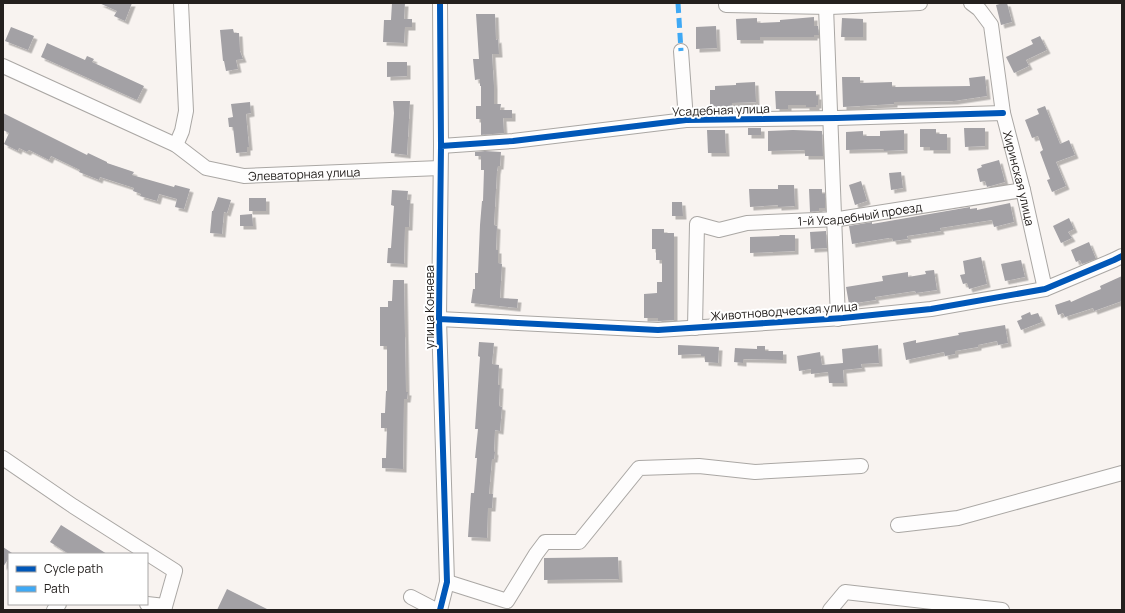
<svg xmlns="http://www.w3.org/2000/svg" width="1125" height="613" viewBox="0 0 1125 613" font-family="Manrope,sans-serif">
  <defs>
    <filter id="shadow"><feDropShadow dx="3.5" dy="3.5" stdDeviation="0" flood-color="#0004"/></filter>
  </defs>
  <rect width="100%" height="100%" fill="#f8f3f0"/>
  <path fill="#a3a1a5" filter="url(#shadow)" d="M 99,3 L 132,3 L 125,21 L 114,16 L 117,11 Z
    M 392,3 L 405,3 L 404,19 L 412,19 L 412,27 L 405,27 L 404,43 L 383,42 L 384,20 L 391,20 Z
    M 1003,3 L 1007,3 L 1012,22 L 1001,25 L 996,5 Z
    M 476,14 L 495,14 L 496,40 L 498,39 L 499,54 L 492,54 L 494,86 L 494,104 L 501,104 L 500,110 L 512,110 L 512,118 L 503,118 L 504,133 L 481,135 L 481,119 L 476,119 L 476,106 L 481,106 L 481,86 L 480,86 L 480,79 L 475,80 L 473,59 L 479,59 Z
    M 814,17 L 814,26 L 818,26 L 819,35 L 814,35 L 814,37 L 760,37 L 760,40 L 737,40 L 736,19 L 757,18 L 757,23 L 780,22 L 780,20 Z
    M 842,18 L 863,19 L 863,37 L 841,37 Z
    M 716,26 L 717,48 L 696,49 L 696,27 Z
    M 11,27 L 34,36 L 28,50 L 5,41 Z
    M 233,29 L 234,33 L 239,33 L 240,51 L 243,59 L 236,60 L 238,69 L 226,71 L 224,61 L 223,61 L 220,30 Z
    M 1040,36 L 1047,50 L 1026,60 L 1029,66 L 1014,73 L 1006,57 L 1033,44 L 1031,40 Z
    M 47,43 L 85,60 L 87,56 L 94,59 L 92,62 L 144,86 L 137,100 L 41,57 Z
    M 387,62 L 407,62 L 407,76 L 387,77 Z
    M 985,76 L 987,96 L 954,101 L 894,102 L 894,104 L 843,107 L 842,77 L 860,77 L 860,83 L 892,82 L 892,87 L 894,87 L 970,86 L 969,78 Z
    M 755,82 L 756,102 L 732,103 L 732,111 L 710,111 L 710,90 L 715,90 L 715,86 L 736,85 L 736,83 Z
    M 775,91 L 816,91 L 816,96 L 818,96 L 818,105 L 816,105 L 816,107 L 806,107 L 806,105 L 788,105 L 788,109 L 776,109 Z
    M 393,101 L 410,101 L 407,155 L 391,153 L 394,113 Z
    M 250,102 L 251,113 L 246,114 L 249,147 L 247,147 L 247,152 L 236,153 L 233,127 L 229,127 L 228,118 L 233,117 L 231,104 Z
    M 1045,106 L 1060,144 L 1069,140 L 1075,155 L 1056,162 L 1066,186 L 1052,192 L 1047,180 L 1050,179 L 1040,152 L 1043,150 L 1038,136 L 1032,138 L 1025,120 L 1039,114 L 1037,109 Z
    M 3,113 L 87,155 L 88,153 L 107,162 L 107,163 L 134,172 L 132,175 L 174,187 L 175,185 L 190,189 L 184,209 L 175,207 L 177,199 L 159,194 L 157,201 L 140,196 L 141,194 L 133,191 L 134,188 L 100,177 L 99,180 L 79,172 L 80,170 L 51,156 L 49,160 L 29,150 L 27,152 L 19,148 L 18,151 L 4,144 L 9,133 L 3,130 Z
    M 748,128 L 761,128 L 761,135 L 748,135 Z
    M 964,128 L 985,128 L 985,146 L 965,147 Z
    M 920,129 L 936,129 L 936,134 L 947,134 L 947,150 L 930,150 L 930,147 L 920,147 Z
    M 707,130 L 725,130 L 726,153 L 708,153 Z
    M 793,130 L 822,131 L 823,156 L 805,156 L 805,150 L 768,151 L 768,131 Z
    M 904,130 L 904,150 L 884,151 L 884,149 L 846,150 L 846,132 L 863,131 L 863,136 L 880,136 L 880,131 Z
    M 485,151 L 501,152 L 500,166 L 498,166 L 497,171 L 494,225 L 497,226 L 496,250 L 498,250 L 498,263 L 502,264 L 500,298 L 518,299 L 517,308 L 471,303 L 473,289 L 475,289 L 475,273 L 478,273 L 480,225 L 482,201 L 483,201 L 484,170 L 481,170 L 481,156 L 475,156 L 475,152 Z
    M 999,160 L 1005,182 L 987,187 L 985,181 L 980,182 L 977,169 L 982,167 L 981,165 Z
    M 901,172 L 903,188 L 891,190 L 889,173 Z
    M 861,181 L 867,201 L 855,205 L 849,185 Z
    M 778,185 L 794,185 L 795,206 L 778,207 L 778,205 L 750,207 L 749,189 L 778,189 Z
    M 809,189 L 822,189 L 822,194 L 825,194 L 825,208 L 819,208 L 819,211 L 810,212 Z
    M 392,190 L 408,191 L 407,200 L 410,200 L 409,227 L 405,227 L 404,264 L 387,263 L 388,248 L 391,248 L 394,206 L 391,205 Z
    M 218,197 L 231,200 L 227,213 L 224,212 L 222,234 L 210,233 L 212,211 L 213,211 Z
    M 249,198 L 266,198 L 266,211 L 249,211 Z
    M 672,202 L 682,202 L 683,216 L 672,216 Z
    M 1010,203 L 1014,222 L 994,227 L 992,220 L 940,228 L 941,231 L 907,236 L 908,239 L 893,241 L 892,238 L 889,238 L 852,244 L 849,226 L 872,222 L 872,224 L 970,207 L 970,209 L 977,208 L 977,210 Z
    M 252,214 L 253,226 L 240,226 L 240,215 Z
    M 1069,218 L 1074,229 L 1068,232 L 1072,238 L 1061,243 L 1053,226 Z
    M 652,229 L 664,229 L 664,233 L 674,233 L 674,320 L 658,321 L 658,318 L 644,318 L 644,294 L 657,293 L 657,282 L 662,282 L 662,260 L 656,260 L 656,249 L 652,249 Z
    M 826,231 L 827,248 L 811,249 L 810,232 Z
    M 779,235 L 795,235 L 795,251 L 750,253 L 750,237 L 780,236 Z
    M 1089,242 L 1096,259 L 1082,264 L 1080,260 L 1076,262 L 1071,250 Z
    M 981,257 L 987,284 L 969,289 L 967,283 L 963,284 L 960,275 L 965,274 L 963,261 Z
    M 1021,260 L 1025,277 L 1005,281 L 1001,264 Z
    M 934,270 L 937,290 L 916,293 L 915,291 L 875,297 L 876,300 L 849,304 L 846,287 L 883,281 L 882,276 L 908,272 L 908,277 L 926,274 L 925,271 Z
    M 1122,276 L 1122,301 L 1094,311 L 1093,308 L 1065,317 L 1063,313 L 1058,315 L 1055,305 L 1070,300 L 1071,302 L 1089,294 L 1101,289 L 1100,286 Z
    M 393,280 L 404,280 L 406,392 L 408,392 L 407,399 L 404,399 L 403,469 L 382,468 L 382,458 L 386,458 L 387,428 L 381,428 L 381,413 L 385,413 L 386,391 L 387,391 L 387,346 L 380,346 L 380,307 L 388,307 L 388,301 L 392,301 Z
    M 1030,312 L 1031,315 L 1038,313 L 1042,322 L 1021,330 L 1017,321 L 1022,319 L 1021,316 Z
    M 1005,325 L 1008,343 L 998,345 L 997,341 L 978,345 L 978,347 L 955,351 L 955,354 L 945,356 L 944,352 L 906,360 L 903,343 L 916,340 L 916,343 L 959,335 L 958,333 Z
    M 479,342 L 494,343 L 492,364 L 499,365 L 498,385 L 500,385 L 499,406 L 502,407 L 500,431 L 495,430 L 494,451 L 495,452 L 494,459 L 492,459 L 489,494 L 493,494 L 492,508 L 488,508 L 487,538 L 468,537 L 471,493 L 474,493 L 477,458 L 475,458 L 478,429 L 475,429 L 480,357 L 478,356 Z
    M 678,345 L 719,347 L 718,363 L 705,362 L 705,356 L 701,356 L 701,354 L 678,355 Z
    M 878,345 L 879,363 L 861,364 L 862,368 L 843,370 L 844,383 L 829,383 L 828,372 L 811,374 L 811,369 L 799,371 L 797,356 L 820,352 L 822,365 L 843,363 L 842,349 Z
    M 757,346 L 765,346 L 765,351 L 783,351 L 783,360 L 743,359 L 743,363 L 734,362 L 735,348 L 757,349 Z
    M 61,525 L 107,554 L 69,554 L 50,542 Z
    M 3,547 L 12,553 L 9,554 L 9,558 L 3,567 Z
    M 618,557 L 619,579 L 544,580 L 544,558 Z
    M 227,589 L 269,610 L 217,610 Z"/>
  <g fill="none" stroke-linecap="round" stroke-linejoin="round">
    <g stroke="#aaa7a4" stroke-width="16">
      <g id="minor">
        <path d="M 440,3 L 441,146 L 439,319 L 447,582 L 440,610"/>
        <path id="s1" d="M 971,3 L 979,9 L 991,25 L 1003,113 L 1023,190 L 1045,289"/>
        <path d="M 726,5 L 830,7 L 920,3"/>
        <path d="M 826,7 L 838,319"/>
        <path d="M 681,51 L 686,120"/>
        <path id="s2" d="M 3,66 L 176,145 L 206,168 L 244,176 L 440,168"/>
        <path d="M 176,145 L 182,131 L 186,111 L 181,3"/>
        <path d="M 441,146 L 513,141 L 686,120 L 837,118 L 1003,113"/>
        <path d="M 439,319 L 658,330 L 843,318 L 931,309 L 1045,289 L 1114,260 L 1122,256"/>
        <path id="s3" d="M 695,328 L 697,224 L 719,230 L 747,223 L 839,219 L 1023,190"/>
        <path d="M 3,458 L 73,506 L 175,571 L 164,610"/>
        <path d="M 898,525 L 958,518 L 1122,473"/>
        <path d="M 447,582 L 507,601 L 536,554 L 545,542 L 579,542 L 639,468 L 699,466 L 755,472 L 861,466"/>
        <path d="M 411,597 L 436,610"/>
        <path d="M 147,604 L 165,606"/>
        <path d="M 54,610 L 59,604"/>
        <path d="M 830,610 L 845,592 L 1002,610"/>
      </g>
    </g>
    <use href="#minor" stroke="#fefdfd" stroke-width="14"/>
    <path stroke="#3fa9f5" stroke-width="5" stroke-dasharray="10 5" stroke-linecap="butt" d="M 678,3 L 681,51"/>
    <g stroke="#fff" stroke-width="8">
      <path id="cycleway" d="M 440,3 L 441,146 L 439,319 L 447,582 L 440,610
        M 441,146 L 513,141 L 686,120 L 837,118 L 1003,113
        M 439,319 L 658,330 L 843,318 L 931,309 L 1045,289 L 1114,260 L 1122,256"/>
    </g>
    <use href="#cycleway" stroke="#0057b8" stroke-width="6"/>
  </g>
  <g text-anchor="middle" dominant-baseline="central" stroke-width="4" stroke-linejoin="round" paint-order="stroke">
    <g font-size="12" fill="#24201e" stroke="#fff">
      <text transform="translate(721 110) rotate(-2)">Усадебная улица</text>
      <text stroke="none"><textPath href="#s2" startOffset="327">Элеваторная улица</textPath></text>
      <text stroke="none"><textPath href="#s1" startOffset="186">Хиринская улица</textPath></text>
      <text stroke="none"><textPath href="#s3" startOffset="269">1-й Усадебный проезд</textPath></text>
      <text transform="translate(429 307) rotate(-90)">улица Коняева</text>
      <text transform="translate(784 311) rotate(-4)">Животноводческая улица</text>
    </g>
  </g>
  <rect width="1125" height="613" fill="none" stroke="#24201e" stroke-width="8"/>
  <rect x="8" y="553" width="140" height="52" fill="#ffffff" stroke="#a7a6a5"/>
  <rect x="16" y="566" width="20" height="6" fill="#0057b8" stroke="#a7a6a5"/>
  <text x="44" y="573" font-size="12" fill="#24201e">Cycle path</text>
  <rect x="16" y="586" width="20" height="6" fill="#3fa9f5" stroke="#a7a6a5"/>
  <text x="44" y="593" font-size="12" fill="#24201e">Path</text>
</svg>
